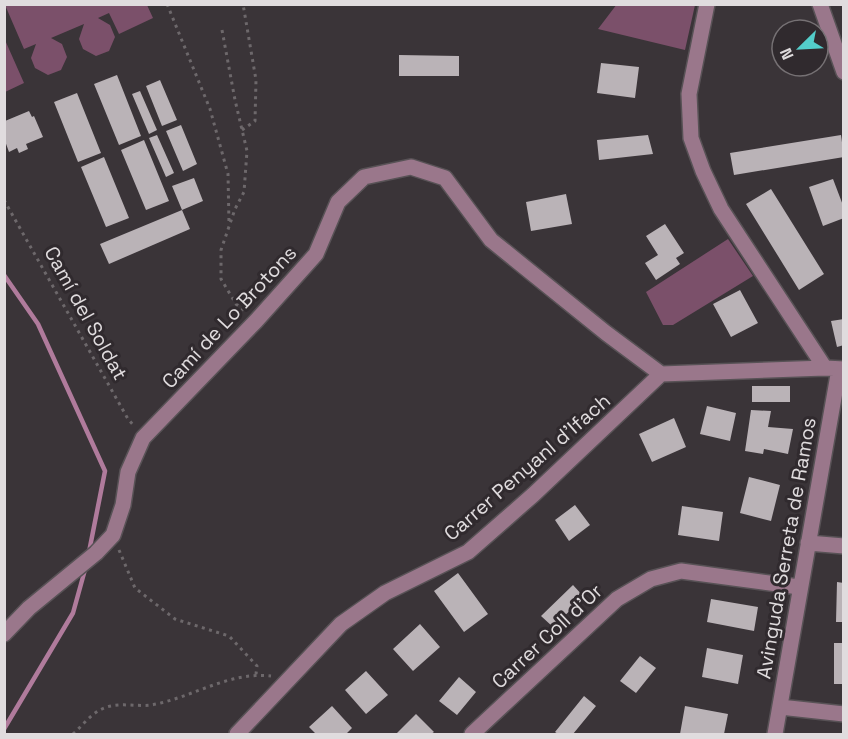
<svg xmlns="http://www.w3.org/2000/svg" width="848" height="739" viewBox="0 0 848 739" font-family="'Space Grotesk',sans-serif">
  <rect width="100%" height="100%" fill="#3a3438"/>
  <path fill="#7b506a" d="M 617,4 L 695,5 L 685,50 L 598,29 Z
    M 5,5 L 147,5 L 153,18 L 119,34 L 109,13 L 98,18 L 110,25 L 115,37 L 109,51 L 96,56 L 83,49 L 79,39 L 84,24 L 51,38 L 62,44 L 67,57 L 61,70 L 48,75 L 35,68 L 31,58 L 36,44 L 24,49 Z
    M 5,40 L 24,83 L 5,92 L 4,92 Z
    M 728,239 L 753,276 L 673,325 L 663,325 L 646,292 Z"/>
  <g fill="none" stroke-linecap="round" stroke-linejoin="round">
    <path stroke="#b07b9c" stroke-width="4.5" d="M 4,275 L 38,324 L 105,471 L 89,552
      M 4,729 L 73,613 L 86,566"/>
  </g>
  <path fill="#bab3b7" d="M 399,55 L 459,56 L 459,76 L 399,76 Z
    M 601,63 L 639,67 L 635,98 L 597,93 Z
    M 117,75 L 141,136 L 119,145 L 94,84 Z
    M 160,80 L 177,120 L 162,126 L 146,86 Z
    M 140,91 L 157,130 L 149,134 L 132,94 Z
    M 77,93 L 101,153 L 78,162 L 54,102 Z
    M 29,111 L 32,117 L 34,116 L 43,137 L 26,144 L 28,149 L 19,153 L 17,148 L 9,152 L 5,141 L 5,121 Z
    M 181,125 L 197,164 L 183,171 L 166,131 Z
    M 157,135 L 174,173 L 166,177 L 149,138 Z
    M 648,135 L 653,154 L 599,160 L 597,140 Z
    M 841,135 L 844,157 L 734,175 L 730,153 Z
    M 144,140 L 169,201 L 146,210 L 121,150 Z
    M 104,157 L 129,218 L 106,227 L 81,167 Z
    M 194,178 L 203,201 L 182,210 L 172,186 Z
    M 833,179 L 844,208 L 844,218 L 823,226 L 809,187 Z
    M 771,189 L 824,274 L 799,290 L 746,204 Z
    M 566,194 L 572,224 L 531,231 L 526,202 Z
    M 182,210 L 190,229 L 109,264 L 100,244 Z
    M 665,224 L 684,253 L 676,258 L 680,264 L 656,280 L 645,263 L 658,255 L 646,236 Z
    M 740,290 L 758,323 L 731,337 L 713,304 Z
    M 844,319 L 844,345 L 837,347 L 831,321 Z
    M 752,386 L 790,386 L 790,402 L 752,402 Z
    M 707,406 L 736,413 L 730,441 L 700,434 Z
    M 751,410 L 771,411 L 768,427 L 793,429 L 788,454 L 764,449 L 763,454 L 745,451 Z
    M 674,418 L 686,447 L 652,462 L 639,434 Z
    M 749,477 L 780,485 L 771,521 L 740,513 Z
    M 575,505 L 590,525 L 569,541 L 555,520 Z
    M 682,506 L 723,512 L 719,541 L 678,535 Z
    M 458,573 L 488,614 L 464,632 L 434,591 Z
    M 837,582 L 844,583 L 844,622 L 836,622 Z
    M 573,585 L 584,597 L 553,627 L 541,616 Z
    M 711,599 L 758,607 L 754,631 L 707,622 Z
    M 420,624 L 440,647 L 413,671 L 393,649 Z
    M 834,643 L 844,643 L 844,684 L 834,684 Z
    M 707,648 L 743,655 L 738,684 L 702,677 Z
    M 640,656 L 656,668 L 636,693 L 620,681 Z
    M 366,671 L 388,695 L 366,714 L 345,690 Z
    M 459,677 L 476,692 L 457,715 L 439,701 Z
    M 584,696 L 596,706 L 573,734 L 558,734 L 555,732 Z
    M 332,706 L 352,728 L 346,734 L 316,734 L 309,727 Z
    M 685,706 L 728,714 L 724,734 L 680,734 Z
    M 416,714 L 434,732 L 431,734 L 396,734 Z"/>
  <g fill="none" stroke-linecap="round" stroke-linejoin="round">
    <g stroke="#585256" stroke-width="18">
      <path id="minor" d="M 707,4 L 689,94 L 691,138 L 703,171 L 721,209 L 825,368
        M 820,4 L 844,72
        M 808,543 L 844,546
        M 4,634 L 29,608 L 96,553 L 113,535 L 123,505 L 128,472 L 143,438 L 256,321 L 316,254 L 338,202 L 364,177 L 411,167 L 445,178 L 491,240 L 606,333 L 661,374
        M 780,707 L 844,714
        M 237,734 L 341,624 L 385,593 L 468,552 L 533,495 L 661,374 L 825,368 L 844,369
        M 472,734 L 617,599 L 651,579 L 681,571 L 799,587
        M 775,734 L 839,369"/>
    </g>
    <path stroke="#6d686b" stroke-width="3" stroke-dasharray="3 4.5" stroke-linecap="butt" d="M 167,4 L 210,109 L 228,174 L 229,224
      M 222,30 L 235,100 L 247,151 L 244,192 L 235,209 L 221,250 L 221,279 L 236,304 L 246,312
      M 242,130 L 255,121 L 256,80 L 243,4
      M 4,200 L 128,419 L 135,427
      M 119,550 L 135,588 L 175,619 L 229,636 L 257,666 L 256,674
      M 73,734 C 81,727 90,715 100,710 C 116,701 135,707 151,705 C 192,698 229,671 271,676"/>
    <use href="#minor" stroke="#9a778b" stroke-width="15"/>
  </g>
  <g text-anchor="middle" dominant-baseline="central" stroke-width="6" stroke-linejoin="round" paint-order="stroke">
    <g font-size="20" fill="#e0dcde" stroke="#302a2e">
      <text transform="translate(86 313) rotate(61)">Camí del Soldat</text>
      <text transform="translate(229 317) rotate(-47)">Camí de Lo Brotons</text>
      <text transform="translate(527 467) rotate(-41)">Carrer Penyanl d'Ifach</text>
      <text transform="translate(786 548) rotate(-80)">Avinguda Serreta de Ramos</text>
      <text transform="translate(547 636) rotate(-43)">Carrer Coll d'Or</text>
    </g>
  </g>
  <rect width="848" height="739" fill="none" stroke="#e0dcde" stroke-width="12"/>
  <g transform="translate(800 48) rotate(246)"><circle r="28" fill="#302a2e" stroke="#767174" stroke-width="1.5"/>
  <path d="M0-4.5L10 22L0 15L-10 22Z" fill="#53cdca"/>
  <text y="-9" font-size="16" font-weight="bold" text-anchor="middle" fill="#e0dcde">N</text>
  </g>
</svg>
